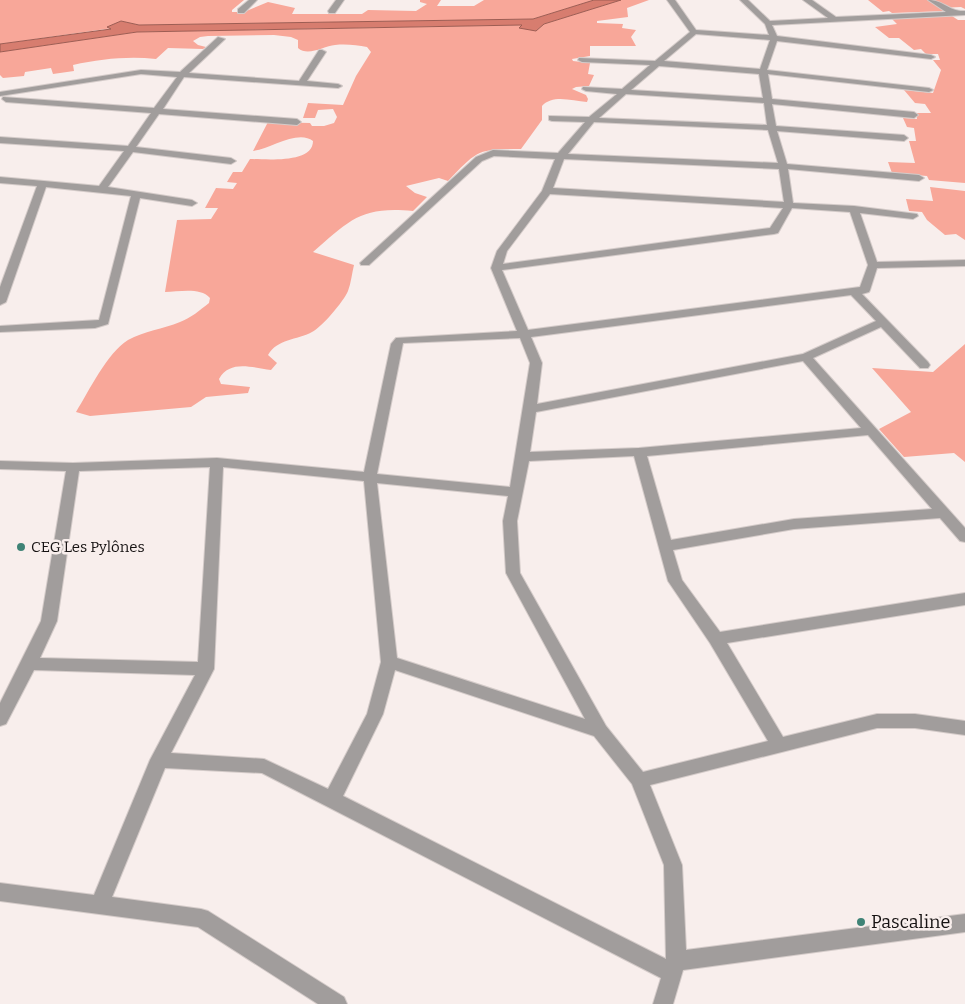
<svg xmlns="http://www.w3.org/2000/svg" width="965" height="1004" viewBox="0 0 965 1004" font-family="Bitter,serif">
  <rect width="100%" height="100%" fill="#f8eeec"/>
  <path fill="#f8a799" d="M 0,0 L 244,0 L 232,10 L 232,12 L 244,12 L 268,2 L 295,8 L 292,14 L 362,14 L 368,10 L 416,11 L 427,4 L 420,2 L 420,0 L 441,0 L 437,6 L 474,6 L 484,0 L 594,0 L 533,19 L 139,25 L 121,21 L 108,27 L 113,28 L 0,44 Z
    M 621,0 L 649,0 L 627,8 L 628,17 L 597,21 L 597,23 L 623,24 L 622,28 L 636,30 L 631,37 L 636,46 L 590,46 L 590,56 L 572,59 L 573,61 L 590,63 L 588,74 L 594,75 L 589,86 L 576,87 L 572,89 L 586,95 L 588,99 L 587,102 C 572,101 553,94 542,106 L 542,120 L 521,149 C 477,149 478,150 448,181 L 439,178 L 406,186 L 415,193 L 427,197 L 413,211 C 361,206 350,220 313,252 L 354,265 C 352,273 351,283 348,291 C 344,301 321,328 312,332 C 297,340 277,339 268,355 L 277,363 L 271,370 C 253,368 230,359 219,379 L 221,384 L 250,387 L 248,393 L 206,397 L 191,407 L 90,416 L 76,412 C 89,391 107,353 128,340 C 144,331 163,329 180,322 C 191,318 200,310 209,303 L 210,298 C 200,287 179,292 165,292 L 177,220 L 211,219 L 218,208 L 205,208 L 216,188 L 233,189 L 237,183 L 227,182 L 233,172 L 242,172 L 250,159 C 265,159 313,164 313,141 C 298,129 270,149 253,151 L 268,122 L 310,123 L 312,126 L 324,126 L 334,123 L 337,117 L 333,109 L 318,110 L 315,118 L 303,118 L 308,103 L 343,105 L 356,76 L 371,52 L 367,47 C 357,45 346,44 335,45 C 324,46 308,57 298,48 L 298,40 L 291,37 L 274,35 L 208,36 L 200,37 L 193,41 L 198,45 L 206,47 L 203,49 L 168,48 L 156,59 C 128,56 101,59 73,65 L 74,71 L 53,74 L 51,68 L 25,72 L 24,76 L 3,78 L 0,75 L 0,52 L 137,32 L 523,25 L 520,27 L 536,31 L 544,24 Z
    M 868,0 L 965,0 L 965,9 L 961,7 L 940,8 L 944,11 L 892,13 L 889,11 L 883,12 Z
    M 952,16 L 958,20 L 965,20 L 965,183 L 929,180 L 927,176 L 892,173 L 888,162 L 915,163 L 909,141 L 916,141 L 914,128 L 907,127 L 903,118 L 917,119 L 916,113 L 931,113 L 925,104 L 915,103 L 904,90 L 933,93 L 941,70 L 933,60 L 940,60 L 938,54 L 926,54 L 921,49 L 914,50 L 899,38 L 889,38 L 875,27 L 897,24 L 892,19 Z
    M 930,187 L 965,191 L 965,240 L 956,234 L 945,235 L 927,220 L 922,212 L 909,211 L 906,199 L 933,201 Z
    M 965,344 L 965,462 L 954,453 L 904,457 L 879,429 L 911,412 L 872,368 L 933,372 Z"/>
  <path fill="#d77d6f" stroke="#9d5d53" d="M 594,0 L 621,0 L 544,24 L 536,31 L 519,28 L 522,25 L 137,32 L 0,52 L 0,44 L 111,29 L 107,27 L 121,21 L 139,25 L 533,19 Z"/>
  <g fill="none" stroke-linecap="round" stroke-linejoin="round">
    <g stroke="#d4cbc9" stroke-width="2">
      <path id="minor" d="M 249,0 L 257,0 L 244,13 L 238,13 L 238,9 Z
        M 336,0 L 344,0 L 335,13 L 329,13 L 328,11 Z
        M 667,0 L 675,0 L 696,30 L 769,35 L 765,24 L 740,0 L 748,0 L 770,21 L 828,18 L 803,0 L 812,0 L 836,17 L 946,12 L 928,0 C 944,0 949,12 965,11 L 965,15 L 772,25 L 777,36 L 931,55 L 935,57 L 931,59 L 777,41 L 767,70 L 929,88 L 933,90 L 929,92 L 768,74 L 772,99 L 914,112 L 918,115 L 914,118 L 772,104 L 776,126 L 904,135 L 908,138 L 904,141 L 777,131 L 787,164 L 919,175 L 924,178 L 919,181 L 788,169 L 793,203 L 854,206 L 917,214 L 918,216 L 913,219 L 860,213 L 877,262 L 965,260 L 965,266 L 877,268 L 870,290 L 869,292 L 862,294 L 928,362 L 930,365 L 928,368 L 920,368 L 881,327 L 813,358 L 965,528 L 965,542 L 960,541 L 940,518 L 794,529 L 673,550 L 682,580 L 720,632 L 965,593 L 965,605 L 727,643 L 783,737 L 877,714 L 915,714 L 965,721 L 965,735 L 915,728 L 877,728 L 650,785 L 682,865 L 686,950 L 965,914 L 965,932 L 683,970 L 673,1004 L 653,1004 L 661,978 L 262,773 L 165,768 L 112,897 L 201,909 L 208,911 L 344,997 L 347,1004 L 318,1004 L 198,927 L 0,901 L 0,883 L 94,895 L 150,760 L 195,675 L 34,670 L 6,724 L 0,726 L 0,703 L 41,621 L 66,471 L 0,469 L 0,461 L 73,463 L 217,458 L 364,472 L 391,344 L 396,338 L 517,331 L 491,268 L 497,251 L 542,191 L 555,159 L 494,156 L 482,161 L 369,265 L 361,265 L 360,263 L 476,157 L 493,150 L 558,153 L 585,122 L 552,121 L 549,120 L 549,116 L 589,117 L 617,94 L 586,91 L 582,89 L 583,87 L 622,89 L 650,65 L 582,62 L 578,60 L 579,58 L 655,61 L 690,32 ZM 696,34 L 770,40 L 760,69 L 664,61 ZM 659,66 L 759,74 L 763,98 L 631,90 ZM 626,94 L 764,103 L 767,125 L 599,118 ZM 594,122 L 768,130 L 778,163 L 568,154 ZM 564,159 L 779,169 L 784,202 L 553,188 ZM 550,194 L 783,208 L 770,228 L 503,264 L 507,251 ZM 792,208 L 850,212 L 868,265 L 860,287 L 528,330 L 502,270 L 774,234 L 778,233 ZM 851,295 L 876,321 L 803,354 L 537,404 L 542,363 L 531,337 ZM 520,338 L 530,363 L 510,487 L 377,474 L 403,343 ZM 803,361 L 861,428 L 639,448 L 530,452 L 536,412 ZM 868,435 L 932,509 L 794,519 L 671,540 L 647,456 ZM 634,456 L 668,581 L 710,643 L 768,741 L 643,772 L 606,726 L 520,573 L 517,521 L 529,461 ZM 210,467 L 198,662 L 40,658 L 57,621 L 79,471 ZM 223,467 L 364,481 L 381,662 L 367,714 L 328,789 L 264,759 L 171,753 L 214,669 ZM 377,483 L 508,496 L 503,521 L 506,573 L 585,719 L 397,658 ZM 395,670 L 594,736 L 632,784 L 664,865 L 666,959 L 343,796 L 383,714 Z
        M 218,37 L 225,39 L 189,73 L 299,81 L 319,50 L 322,50 L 326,52 L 307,81 L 338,84 L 342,86 L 338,88 L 184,77 L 163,109 L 297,119 L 301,122 L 297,125 L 159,114 L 136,147 L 231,158 L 236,161 L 231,164 L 133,152 L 108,187 L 192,200 L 197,203 L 192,206 L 140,198 L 108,324 L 95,328 L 0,332 L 0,326 L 99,320 L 131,196 L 46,187 L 6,302 L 0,305 L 0,287 L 37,186 L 0,183 L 0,177 L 99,186 L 124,151 L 0,143 L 0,137 L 128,146 L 151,113 L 6,102 L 2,99 L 3,97 L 154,108 L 177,77 L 141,74 L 0,96 L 0,92 L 141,70 L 180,72 Z"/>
    </g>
    <use href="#minor" fill="#a19d9c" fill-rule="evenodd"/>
  </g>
  <g fill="#3f8376" stroke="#f8eeec" stroke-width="2">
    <circle cx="21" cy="547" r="5"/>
    <circle cx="861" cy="922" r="5"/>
  </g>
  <g text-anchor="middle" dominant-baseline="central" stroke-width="5" stroke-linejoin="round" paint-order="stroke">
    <g font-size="15" fill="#161212" stroke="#f8eeec" text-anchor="start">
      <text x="31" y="547">CEG Les Pylônes</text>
    </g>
    <g font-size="18" fill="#161212" stroke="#f8eeec" text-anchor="start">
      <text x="871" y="922">Pascaline</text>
    </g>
  </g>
</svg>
